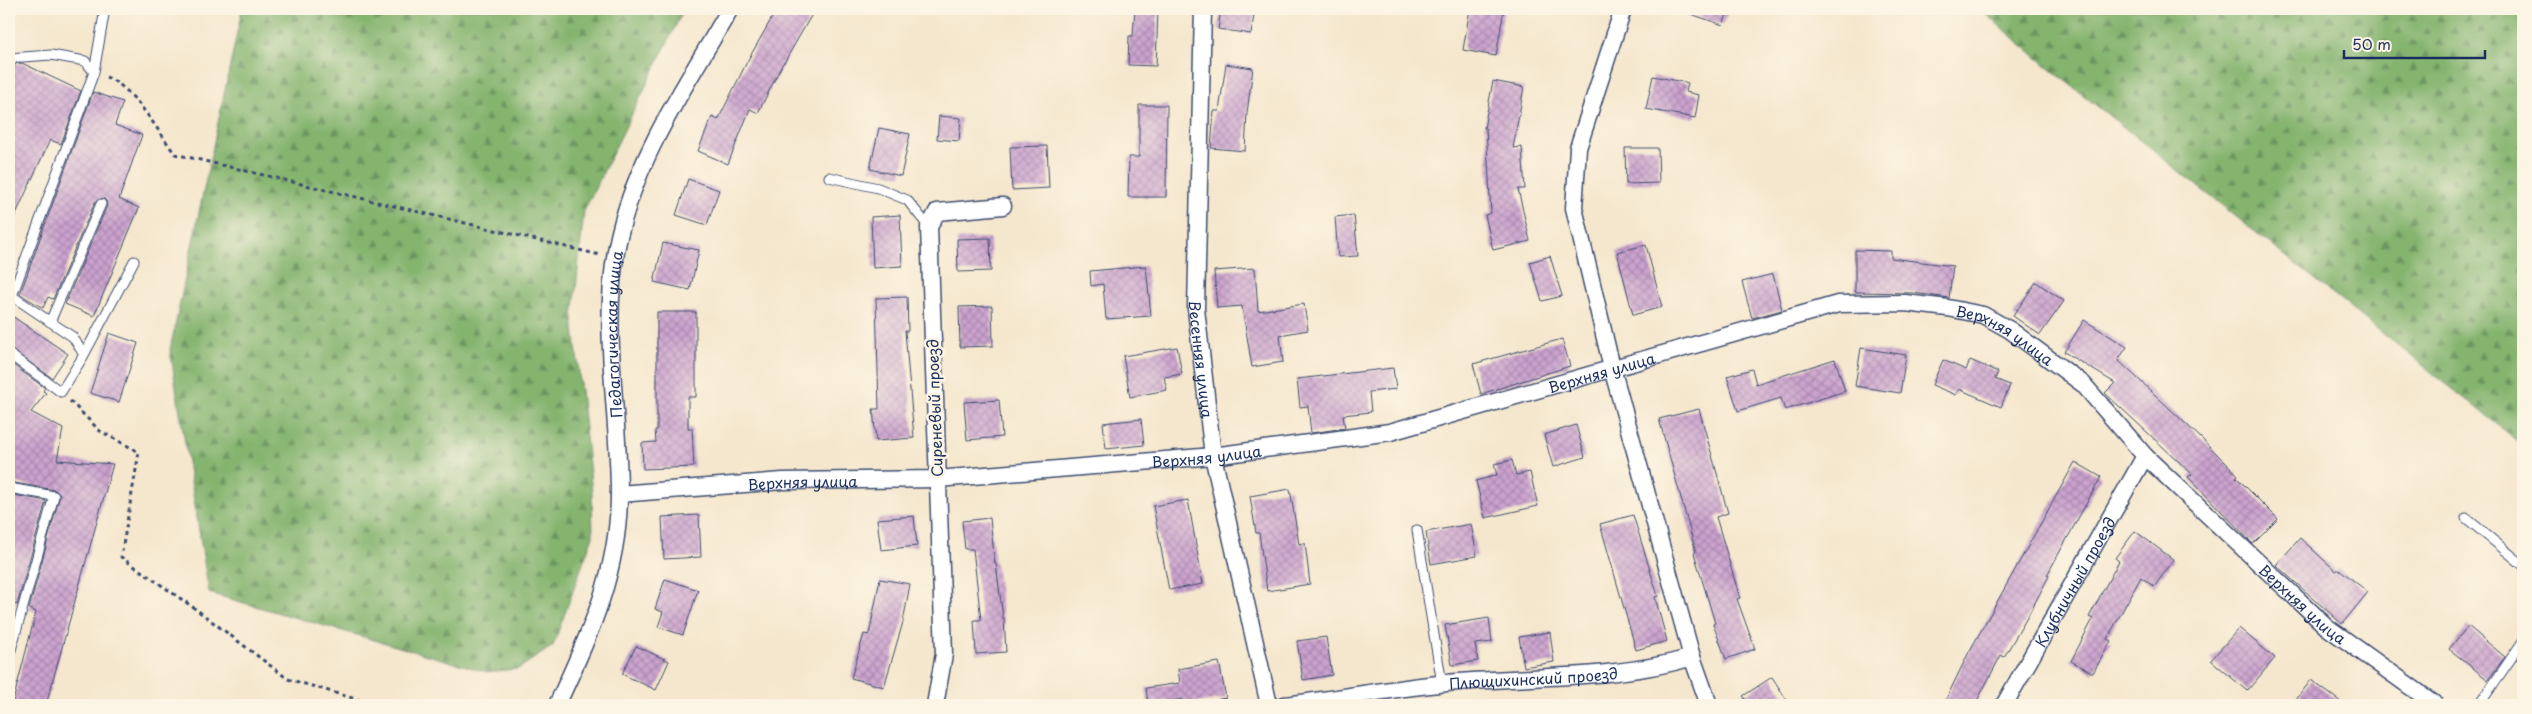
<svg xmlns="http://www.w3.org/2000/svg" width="2532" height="714" viewBox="0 0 2532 714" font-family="'Playpen Sans',sans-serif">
  <defs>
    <pattern id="forest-firs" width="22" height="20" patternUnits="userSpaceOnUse" patternTransform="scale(1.25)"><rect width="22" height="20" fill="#84b46e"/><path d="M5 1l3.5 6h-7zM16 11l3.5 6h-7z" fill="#6b935e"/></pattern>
    <pattern id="building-cross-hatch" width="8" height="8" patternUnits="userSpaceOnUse" patternTransform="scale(1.25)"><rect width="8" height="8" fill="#cca3cf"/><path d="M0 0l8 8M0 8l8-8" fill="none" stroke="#a585ab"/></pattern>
  </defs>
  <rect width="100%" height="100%" fill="#fcf5e5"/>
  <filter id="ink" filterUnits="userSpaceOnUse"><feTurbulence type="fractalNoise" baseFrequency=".02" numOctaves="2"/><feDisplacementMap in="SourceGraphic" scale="10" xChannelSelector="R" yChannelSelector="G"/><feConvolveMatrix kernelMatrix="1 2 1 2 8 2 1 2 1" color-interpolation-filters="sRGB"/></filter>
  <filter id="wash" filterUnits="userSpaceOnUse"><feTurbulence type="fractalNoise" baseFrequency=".0096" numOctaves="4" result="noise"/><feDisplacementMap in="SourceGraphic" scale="20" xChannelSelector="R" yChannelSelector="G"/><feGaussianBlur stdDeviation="1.12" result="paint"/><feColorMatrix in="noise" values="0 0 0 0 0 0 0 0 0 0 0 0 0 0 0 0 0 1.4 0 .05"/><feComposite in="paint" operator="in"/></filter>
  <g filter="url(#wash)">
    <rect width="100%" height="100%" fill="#f5e7cd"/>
    <path fill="url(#forest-firs)" stroke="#507266" d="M 242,9 L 684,9 L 584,211 L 573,318 L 592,492 L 593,536 L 553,646 L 518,669 L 487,672 L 209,593 L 170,350 Z
      M 1980,9 L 2523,9 L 2523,445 L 2053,71 Z"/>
    <g id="blocks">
      <path fill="url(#building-cross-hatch)" d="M 777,9 L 815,9 L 784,63 L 783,63 L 758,113 L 750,109 L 728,164 L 698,151 L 712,117 L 718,120 L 748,60 Z
        M 1135,9 L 1158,9 L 1156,66 L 1128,65 L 1129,36 L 1133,36 Z
        M 1221,9 L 1255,9 L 1251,34 L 1218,29 Z
        M 1470,9 L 1504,9 L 1496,56 L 1463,50 Z
        M 1682,9 L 1729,9 L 1723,25 L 1682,11 Z
        M 22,63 L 81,91 L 61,144 L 50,140 L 9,229 L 9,77 L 15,64 Z
        M 1226,64 L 1253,68 L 1247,113 L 1245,151 L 1211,148 L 1214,111 L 1219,111 Z
        M 1653,76 L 1688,83 L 1686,92 L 1699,95 L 1695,118 L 1646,109 Z
        M 1493,81 L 1524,87 L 1513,148 L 1522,147 L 1525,189 L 1518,189 L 1530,241 L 1493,250 L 1485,215 L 1491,213 L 1486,128 L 1484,128 Z
        M 93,92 L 123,102 L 115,125 L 142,135 L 119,199 L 139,208 L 94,316 L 65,304 L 107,206 L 106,201 L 103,198 L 95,202 L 53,299 L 48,297 L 43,308 L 20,294 Z
        M 1139,105 L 1167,105 L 1166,197 L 1128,197 L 1129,157 L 1139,157 Z
        M 939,116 L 961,118 L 959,141 L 937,139 Z
        M 879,128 L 910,134 L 901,176 L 870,169 Z
        M 1047,146 L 1049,188 L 1012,190 L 1010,147 Z
        M 1625,148 L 1658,148 L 1659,183 L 1626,184 Z
        M 688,179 L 719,190 L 707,225 L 676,215 Z
        M 900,215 L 902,266 L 873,268 L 871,217 Z
        M 1354,215 L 1358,256 L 1338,257 L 1335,217 Z
        M 990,238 L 991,271 L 958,272 L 957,239 Z
        M 663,243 L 699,250 L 690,290 L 654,282 Z
        M 1646,245 L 1662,307 L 1633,315 L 1617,252 Z
        M 1855,250 L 1891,251 L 1891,258 L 1953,266 L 1949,298 L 1913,293 L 1855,292 Z
        M 1550,256 L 1562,296 L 1542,301 L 1530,262 Z
        M 1146,266 L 1151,316 L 1106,319 L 1103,284 L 1091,286 L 1090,271 Z
        M 1255,268 L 1258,311 L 1304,304 L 1308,330 L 1280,335 L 1283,362 L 1252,367 L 1242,306 L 1217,308 L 1214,271 Z
        M 1773,274 L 1782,310 L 1752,318 L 1742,282 Z
        M 2036,282 L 2064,301 L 2040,335 L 2013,316 Z
        M 907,297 L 908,331 L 905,331 L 914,438 L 876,441 L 873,409 L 879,409 L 876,298 Z
        M 992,306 L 993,346 L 960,347 L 959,307 Z
        M 657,312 L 696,312 L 696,397 L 688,397 L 688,428 L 692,428 L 694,467 L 643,469 L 642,443 L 656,442 L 655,430 L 657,430 Z
        M 9,314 L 68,354 L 52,378 L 9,348 Z
        M 2084,320 L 2127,347 L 2118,360 L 2201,438 L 2238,475 L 2236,477 L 2278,519 L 2253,544 L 2188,477 L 2192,474 L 2105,393 L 2115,383 L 2064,352 Z
        M 109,333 L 138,343 L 119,402 L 90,393 Z
        M 1562,339 L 1570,366 L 1481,394 L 1473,364 Z
        M 1177,347 L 1182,374 L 1164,377 L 1167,390 L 1130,397 L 1123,356 Z
        M 1861,348 L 1906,355 L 1900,393 L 1855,386 Z
        M 1835,359 L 1845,391 L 1785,410 L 1781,398 L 1738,411 L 1727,376 L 1752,369 L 1756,384 Z
        M 1943,360 L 1966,370 L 1970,360 L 1998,372 L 1995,379 L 2010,385 L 2001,407 L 1959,389 L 1956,395 L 1932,385 Z
        M 9,362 L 45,388 L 43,391 L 46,393 L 31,412 L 63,429 L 57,460 L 113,464 L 46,705 L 12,705 L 36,612 L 29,609 L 60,495 L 55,490 L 9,482 Z
        M 1393,368 L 1396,389 L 1369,392 L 1371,412 L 1343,415 L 1345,428 L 1311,433 L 1308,406 L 1300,407 L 1297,379 Z
        M 999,400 L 1002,437 L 967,440 L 964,402 Z
        M 1699,409 L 1728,513 L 1716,517 L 1740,598 L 1737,599 L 1755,649 L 1726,659 L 1713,624 L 1715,623 L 1694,553 L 1696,552 L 1659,419 Z
        M 1141,419 L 1144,445 L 1106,449 L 1103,423 Z
        M 1576,425 L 1585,457 L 1553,467 L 1544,435 Z
        M 1512,460 L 1516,475 L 1530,472 L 1538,506 L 1485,518 L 1476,481 L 1497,475 L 1494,464 Z
        M 2075,462 L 2101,477 L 2047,575 L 2049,576 L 2028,616 L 2004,657 L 2001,655 L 1975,705 L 1943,705 L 1968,654 Z
        M 1290,489 L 1299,544 L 1305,543 L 1310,584 L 1267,591 L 1259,533 L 1256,533 L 1250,496 Z
        M 9,494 L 46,501 L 17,605 L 9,601 Z
        M 1188,500 L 1203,584 L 1169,590 L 1153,506 Z
        M 699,515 L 701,557 L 664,559 L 662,517 Z
        M 1633,515 L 1658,596 L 1655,597 L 1667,641 L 1636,650 L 1600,524 Z
        M 914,516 L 917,546 L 881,550 L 877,519 Z
        M 990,518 L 995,564 L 996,564 L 1003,618 L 1004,618 L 1006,652 L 976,654 L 974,620 L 981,620 L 973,549 L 965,549 L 962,521 Z
        M 1471,524 L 1477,556 L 1431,564 L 1426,532 Z
        M 2135,531 L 2174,560 L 2154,587 L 2141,577 L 2107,639 L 2111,641 L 2093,673 L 2071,661 L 2093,619 L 2089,617 L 2119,561 L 2115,558 Z
        M 2300,538 L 2336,571 L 2339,569 L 2368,592 L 2342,624 L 2276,565 Z
        M 665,579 L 698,590 L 683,635 L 658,627 L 663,612 L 655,609 Z
        M 880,579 L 910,584 L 903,622 L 884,687 L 851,678 L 864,634 L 869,635 Z
        M 1489,618 L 1492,642 L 1475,644 L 1478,661 L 1452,665 L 1445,625 Z
        M 2468,626 L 2505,657 L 2488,680 L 2449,649 Z
        M 2239,628 L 2275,658 L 2247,691 L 2211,660 Z
        M 1550,632 L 1554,662 L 1524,667 L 1519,637 Z
        M 1326,637 L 1332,675 L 1303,680 L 1297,641 Z
        M 636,646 L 669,661 L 656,690 L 622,674 Z
        M 1219,662 L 1226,698 L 1184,705 L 1183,699 L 1148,704 L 1146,688 L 1180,683 L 1178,669 Z
        M 1772,677 L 1790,705 L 1749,705 L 1743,696 Z
        M 2311,680 L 2345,705 L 2292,705 Z"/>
    </g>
  </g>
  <g filter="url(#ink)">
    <use href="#blocks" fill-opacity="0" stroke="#3c4b6f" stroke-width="1"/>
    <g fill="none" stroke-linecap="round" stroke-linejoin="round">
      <g stroke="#3c4b6f" stroke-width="11">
        <path id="lane" d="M 9,58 L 51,55 L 85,61 L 94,72 L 12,296 L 73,337 L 84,355 L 61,392 L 9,354
          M 94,72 L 105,9
          M 829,177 L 878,188 L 907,200 L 929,227
          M 50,322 L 101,204
          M 84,355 L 134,261
          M 9,488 L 54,496 L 9,657
          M 2466,518 L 2523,565
          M 1417,530 L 1442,684
          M 2479,705 L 2523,641"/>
      </g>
      <g stroke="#3c4b6f" stroke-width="19">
        <g id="street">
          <path id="s1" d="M 1203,9 L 1196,309 L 1213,456 L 1269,705"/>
          <path d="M 1623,9 L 1578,148 L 1574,208 L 1612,368 L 1692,657 L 1709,705"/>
          <path id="s2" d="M 619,494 L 783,481 L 937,479 L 1213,456 L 1390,432 L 1838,304 L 1905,303 L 1948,308 L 1983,315 L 2010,330 L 2083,384 L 2145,456 L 2327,627 L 2436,705"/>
          <path id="s3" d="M 557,705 C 589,635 619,573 619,494 C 619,411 601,329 617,246 C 634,159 687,84 730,9"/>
          <path d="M 935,705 L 944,654 L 929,227 L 937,212 L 1003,206"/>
          <path id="s4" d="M 1284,705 C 1342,698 1400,687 1458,682 C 1532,676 1622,679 1692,657"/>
          <path id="s5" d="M 2004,705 L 2145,456"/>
        </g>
      </g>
      <path stroke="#3c4b6f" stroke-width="3" stroke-dasharray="4 4" stroke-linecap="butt" d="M 106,77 C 133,87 158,131 175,154 L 600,255
        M 70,401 L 100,431 L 139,452 L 121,557 L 197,610 L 288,679 L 376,705"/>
      <use href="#lane" stroke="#fff" stroke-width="9"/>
      <use href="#street" stroke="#fff" stroke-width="16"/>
    </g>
  </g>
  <g text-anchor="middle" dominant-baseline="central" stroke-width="5" stroke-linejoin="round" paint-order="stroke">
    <g font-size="15" fill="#1b2f5e" stroke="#fcf5e5">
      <text stroke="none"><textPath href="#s3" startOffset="382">Педагогическая улица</textPath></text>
      <text stroke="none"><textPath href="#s2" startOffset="1414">Верхняя улица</textPath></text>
      <text stroke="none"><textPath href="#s1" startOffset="351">Весенняя улица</textPath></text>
      <text stroke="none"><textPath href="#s2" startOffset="994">Верхняя улица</textPath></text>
      <text transform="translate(934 408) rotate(-92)">Сиреневый проезд</text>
      <text stroke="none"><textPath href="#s2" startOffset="589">Верхняя улица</textPath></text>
      <text stroke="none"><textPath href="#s2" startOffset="184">Верхняя улица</textPath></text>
      <text stroke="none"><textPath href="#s5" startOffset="142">Клубничный проезд</textPath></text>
      <text stroke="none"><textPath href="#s2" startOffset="1819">Верхняя улица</textPath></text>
      <text stroke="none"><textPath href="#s4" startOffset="251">Плющихинский проезд</textPath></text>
    </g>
  </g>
  <rect width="2532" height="714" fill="none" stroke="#fcf5e5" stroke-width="30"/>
  <path d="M2344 50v8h141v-8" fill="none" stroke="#1b2f5e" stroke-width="2.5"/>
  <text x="2352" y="50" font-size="15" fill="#1b2f5e" stroke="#fcf5e5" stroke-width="4" paint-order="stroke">50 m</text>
</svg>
